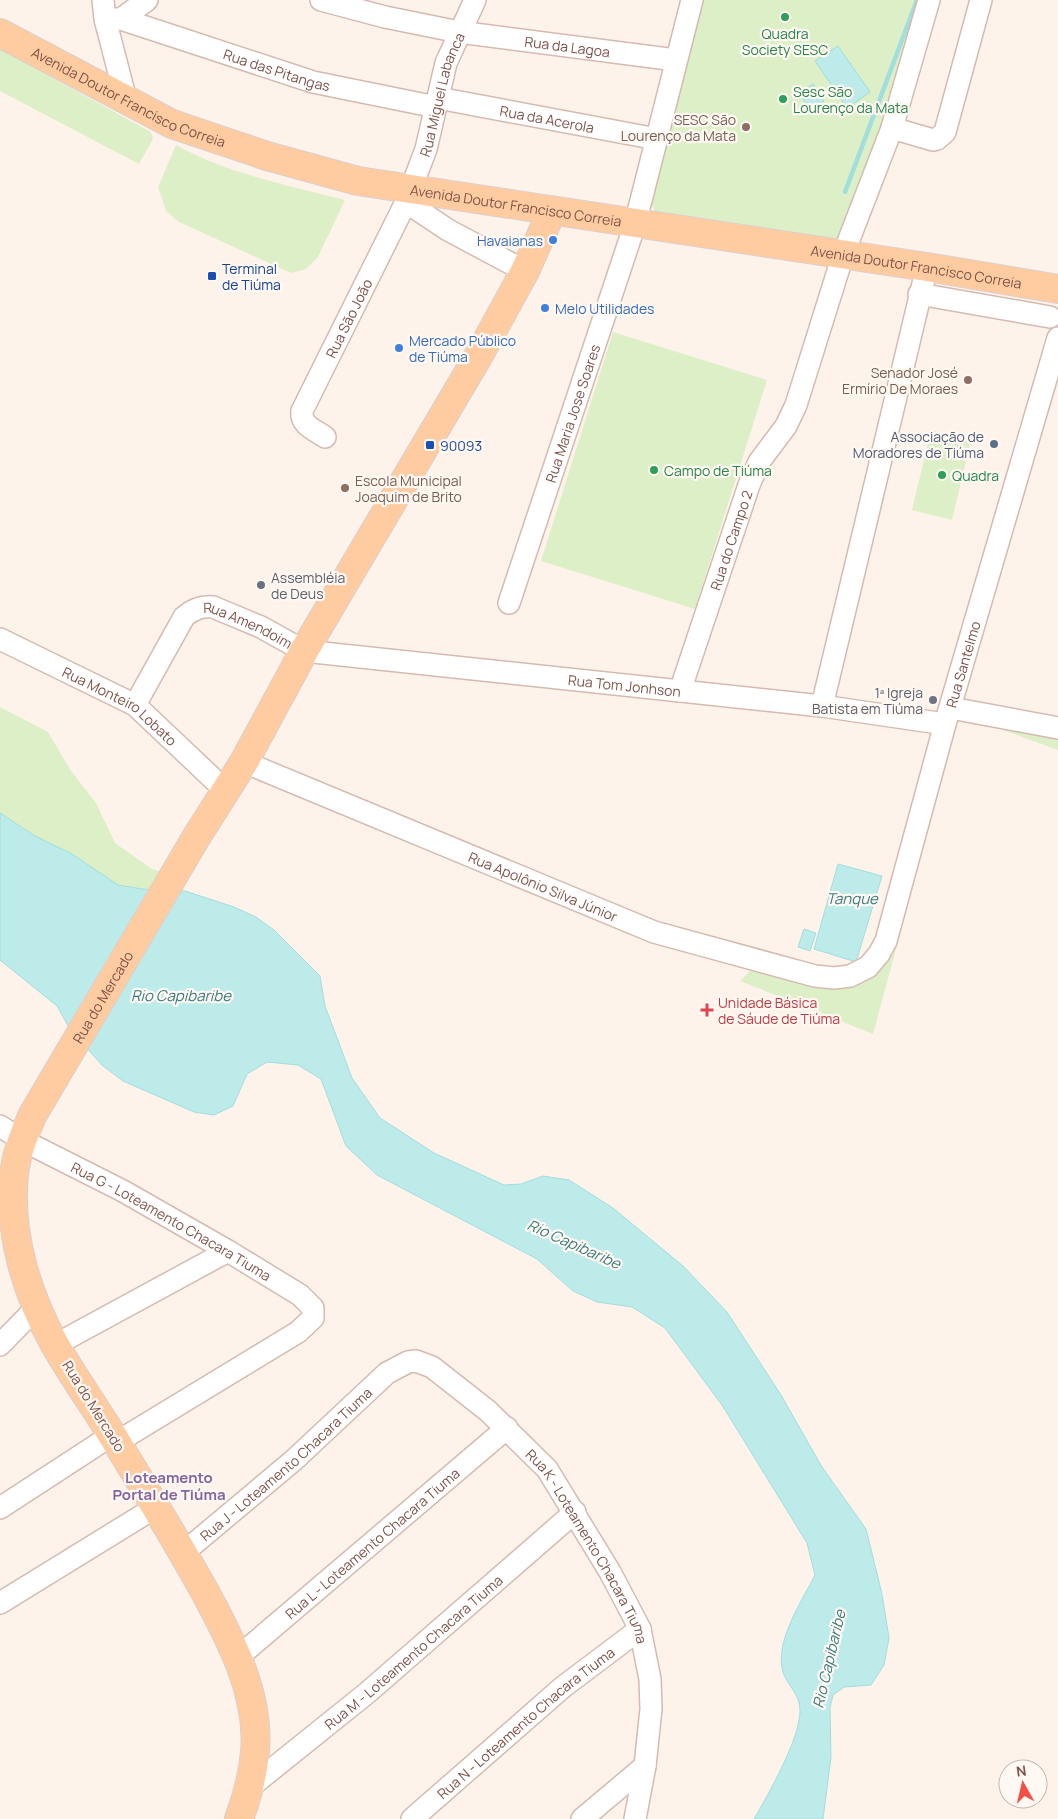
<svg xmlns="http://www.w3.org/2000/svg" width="1058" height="1819" viewBox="0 0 1058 1819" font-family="Manrope,sans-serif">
  <rect width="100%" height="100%" fill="#fef3ea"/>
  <path fill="#ddefc6" d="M 702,0 L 919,0 L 845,241 L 656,213 L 652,205 L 652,197 Z
    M 0,49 L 151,132 L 153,139 L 139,164 L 0,91 Z
    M 176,145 C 228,174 288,185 345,200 L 318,257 L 306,269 L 291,273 L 179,222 L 166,211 L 158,187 Z
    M 613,332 L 767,380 L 695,609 L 541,561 Z
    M 931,430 L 971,440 L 952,520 L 912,510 Z
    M 0,707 L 48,732 L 71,771 L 96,803 L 115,843 L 152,869 L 165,873 L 158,888 L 142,889 L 118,885 L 72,854 L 35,836 L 0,813 Z
    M 976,720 L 1058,734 L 1058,750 Z
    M 955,731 L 873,1034 L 740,981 L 752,969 L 841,983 L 896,934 Z"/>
  <path fill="#bcebea" stroke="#a1dede" d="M 838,46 L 870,92 L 847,108 L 815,61 Z
    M 813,84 L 824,101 L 810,110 L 799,93 Z
    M 0,813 L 35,836 L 72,854 L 118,885 L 142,889 L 185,891 L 234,907 L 256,917 L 274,930 L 320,976 L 325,1006 L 352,1078 L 380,1118 L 434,1153 L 504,1185 L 521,1184 L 543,1176 L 569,1180 L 613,1208 L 683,1266 L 727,1312 L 781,1395 L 822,1467 L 866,1529 L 882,1594 L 889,1638 L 884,1665 L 871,1685 L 844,1687 L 833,1695 L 830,1708 L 831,1757 L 823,1819 L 754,1819 C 768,1795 801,1737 800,1710 C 800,1694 787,1685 783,1672 C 774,1642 802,1601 815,1575 L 807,1543 L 722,1405 L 665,1328 L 632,1307 L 597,1302 L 573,1291 L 537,1259 L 377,1175 L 346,1146 L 321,1079 L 298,1065 L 267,1062 L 247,1074 L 233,1106 L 214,1115 L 194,1112 L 123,1081 L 103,1066 L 71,1031 L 57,1006 L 0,960 Z
    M 838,864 L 882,876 L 856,962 L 814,949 Z
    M 804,929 L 816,933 L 810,951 L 798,947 Z"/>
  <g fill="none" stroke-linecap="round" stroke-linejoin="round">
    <path stroke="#a1dede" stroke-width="4.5" d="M 845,192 L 917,0"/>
    <g stroke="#d5bab0" stroke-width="24">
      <g id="minor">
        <path d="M 103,0 L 105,19 L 126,100"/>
        <path id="s1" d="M 321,0 L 385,17 L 459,32 L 676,60"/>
        <path d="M 110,19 L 121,19 L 147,0"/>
        <path id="s2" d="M 121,19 L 313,82 L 436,107"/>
        <path id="s3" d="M 438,98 L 657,139"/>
        <path d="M 892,128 L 933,140 L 937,139 L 945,132 L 981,0"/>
        <path d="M 406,202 L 448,230 L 525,271"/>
        <path d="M 919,294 L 1050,317"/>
        <path id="s4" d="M 325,437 C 315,430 300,425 302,411 L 406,202 L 426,149 L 446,63 L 475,0"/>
        <path id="s5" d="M 509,603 L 635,224 L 692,0"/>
        <path id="s6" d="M 0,639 L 135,705 L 226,791"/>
        <path id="s7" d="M 680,691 L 749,485 L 759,462 L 786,426 L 796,405 L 843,255 L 892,128 L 929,0"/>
        <path id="s8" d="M 135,705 L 184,617 C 193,609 201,606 213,607 L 261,627 L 304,651 L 822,706 L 945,724"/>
        <path d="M 822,706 L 927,267"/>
        <path d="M 951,708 L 1058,728"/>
        <path id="s9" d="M 244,762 L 654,932 L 815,976 L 834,978 L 850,976 L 868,967 L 879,954 L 886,941 L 945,724 L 1058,338"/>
        <path id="s10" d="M 0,1126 L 22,1140 L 123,1191 L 228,1251 L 300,1295 L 313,1308 L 313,1318 L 298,1332 L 117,1442"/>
        <path d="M 0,1345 L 37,1307"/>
        <path d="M 55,1345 L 228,1251"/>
        <path d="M 0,1508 L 112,1435"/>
        <path id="s11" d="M 183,1553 L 294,1460 L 387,1373 L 408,1362 L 416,1361 L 432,1367 L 488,1411 L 547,1469 L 610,1572 L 640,1629 L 650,1679 L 651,1709 L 645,1766 L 635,1819"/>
        <path d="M 0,1603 L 156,1507"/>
        <path id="s12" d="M 238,1657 L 507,1428"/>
        <path id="s13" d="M 250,1787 L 367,1693 L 575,1512"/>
        <path id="s14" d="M 412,1819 L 563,1687 L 640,1629"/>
        <path d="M 582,1819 L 645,1766"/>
      </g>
    </g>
    <g stroke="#dbcfcc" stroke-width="30">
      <g id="major">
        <path id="s15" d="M 0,33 L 172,124 L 267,156 L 358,181 L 927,267 L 1058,289"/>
        <path id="s16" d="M 239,1819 C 247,1797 253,1776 255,1752 C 260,1695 231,1640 205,1592 C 177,1542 147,1492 117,1443 C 97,1410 74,1378 55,1345 C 27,1295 8,1233 14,1175 C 16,1154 24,1135 32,1116 L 197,836 L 244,762 L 304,651 L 479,355 L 525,271 L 552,211"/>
      </g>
    </g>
    <use href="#minor" stroke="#fff" stroke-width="21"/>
    <use href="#major" stroke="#ffcca1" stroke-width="28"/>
  </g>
  <g fill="#2e9e5b" stroke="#fff8f3" stroke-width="2">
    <circle cx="785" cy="17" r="5"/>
    <circle cx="783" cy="99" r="5"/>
    <circle cx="654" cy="470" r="5"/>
    <circle cx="942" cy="475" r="5"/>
  </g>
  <g fill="#8d6e63" stroke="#fff8f3" stroke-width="2">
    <circle cx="746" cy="127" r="5"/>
    <circle cx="968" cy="380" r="5"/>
    <circle cx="345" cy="488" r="5"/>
  </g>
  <g fill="#3f7fe0" stroke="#fff8f3" stroke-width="2">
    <circle cx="553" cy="240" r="5"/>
    <circle cx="545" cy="308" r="5"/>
    <circle cx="399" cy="348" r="5"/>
  </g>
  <g fill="#1a4fb4" stroke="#fff8f3" stroke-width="2">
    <rect x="207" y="271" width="10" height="10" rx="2.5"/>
    <rect x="425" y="440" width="10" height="10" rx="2.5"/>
  </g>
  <circle fill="#5c6f8a" stroke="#fff8f3" stroke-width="2" cx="994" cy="444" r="5"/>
  <g fill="#6b7280" stroke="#fff8f3" stroke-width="2">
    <circle cx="261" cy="585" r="5"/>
    <circle cx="933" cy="700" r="5"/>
  </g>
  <path fill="#e0444e" stroke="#fff8f3" stroke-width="2" d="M704.5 1002.5h5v5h5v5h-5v5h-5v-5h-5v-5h5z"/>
  <g text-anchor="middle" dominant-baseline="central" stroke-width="4.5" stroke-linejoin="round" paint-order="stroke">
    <g font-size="14" fill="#27864d" stroke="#fff8f3" text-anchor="start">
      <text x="785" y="33" text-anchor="middle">Quadra<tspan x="785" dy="16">Society SESC</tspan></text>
      <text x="793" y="91">Sesc São<tspan x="793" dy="16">Lourenço da Mata</tspan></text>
      <text x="664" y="470">Campo de Tiúma</text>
      <text x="952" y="475">Quadra</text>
    </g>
    <g font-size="14" fill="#7e5349" stroke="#fff8f3">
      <text stroke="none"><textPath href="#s1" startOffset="251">Rua da Lagoa</textPath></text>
      <text stroke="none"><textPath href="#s2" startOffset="164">Rua das Pitangas</textPath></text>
      <text stroke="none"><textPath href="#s4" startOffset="384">Rua Miguel Labanca</textPath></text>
      <text stroke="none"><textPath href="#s15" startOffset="144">Avenida Doutor Francisco Correia</textPath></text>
      <text stroke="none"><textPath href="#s3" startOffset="111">Rua da Acerola</textPath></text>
      <text stroke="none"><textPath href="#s15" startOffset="549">Avenida Doutor Francisco Correia</textPath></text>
      <text stroke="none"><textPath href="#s15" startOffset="954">Avenida Doutor Francisco Correia</textPath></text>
      <text stroke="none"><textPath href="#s4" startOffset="141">Rua São João</textPath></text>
      <text stroke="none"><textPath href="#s5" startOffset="200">Rua Maria Jose Soares</textPath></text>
      <text stroke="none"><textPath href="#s7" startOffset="159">Rua do Campo 2</textPath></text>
      <text stroke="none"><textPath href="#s8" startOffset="171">Rua Amendoim</textPath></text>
      <text stroke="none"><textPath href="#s9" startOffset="985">Rua Santelmo</textPath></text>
      <text stroke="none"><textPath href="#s8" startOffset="556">Rua Tom Jonhson</textPath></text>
      <text stroke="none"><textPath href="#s6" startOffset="138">Rua Monteiro Lobato</textPath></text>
      <text stroke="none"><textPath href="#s9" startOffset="324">Rua Apolônio Silva Júnior</textPath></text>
      <text stroke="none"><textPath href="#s16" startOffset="906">Rua do Mercado</textPath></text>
      <text stroke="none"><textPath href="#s10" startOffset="196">Rua G - Loteamento Chacara Tiuma</textPath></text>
      <text transform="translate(94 1406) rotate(58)">Rua do Mercado</text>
      <text stroke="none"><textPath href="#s11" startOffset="136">Rua J - Loteamento Chacara Tiuma</textPath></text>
      <text stroke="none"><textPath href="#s12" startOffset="176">Rua L - Loteamento Chacara Tiuma</textPath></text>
      <text stroke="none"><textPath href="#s11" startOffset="562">Rua K - Loteamento Chacara Tiuma</textPath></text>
      <text stroke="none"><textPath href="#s13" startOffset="212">Rua M - Loteamento Chacara Tiuma</textPath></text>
      <text stroke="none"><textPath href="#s14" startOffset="149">Rua N - Loteamento Chacara Tiuma</textPath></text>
    </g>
    <g font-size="14" fill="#785e54" stroke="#fff8f3" text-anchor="end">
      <text x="736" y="119">SESC São<tspan x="736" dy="16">Lourenço da Mata</tspan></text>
      <text x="958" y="372">Senador José<tspan x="958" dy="16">Ermírio De Moraes</tspan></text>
      <text x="355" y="480" text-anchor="start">Escola Municipal<tspan x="355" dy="16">Joaquim de Brito</tspan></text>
    </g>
    <g font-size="14" fill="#366cbe" stroke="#fff8f3" text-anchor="start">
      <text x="543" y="240" text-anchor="end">Havaianas</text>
      <text x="555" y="308">Melo Utilidades</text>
      <text x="409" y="340">Mercado Público<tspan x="409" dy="16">de Tiúma</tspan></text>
    </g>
    <g font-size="14" fill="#164399" stroke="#fff8f3" text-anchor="start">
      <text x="222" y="268">Terminal<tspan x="222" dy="16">de Tiúma</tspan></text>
      <text x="440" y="445">90093</text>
    </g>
    <g font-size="14" fill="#4e5e75" stroke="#fff8f3" text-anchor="end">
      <text x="984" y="436">Associação de<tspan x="984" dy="16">Moradores de Tiúma</tspan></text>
    </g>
    <g font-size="14" fill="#5b616d" stroke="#fff8f3" text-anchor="start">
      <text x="271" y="577">Assembléia<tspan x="271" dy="16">de Deus</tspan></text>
      <text x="923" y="692" text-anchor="end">1ª Igreja<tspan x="923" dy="16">Batista em Tiúma</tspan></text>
    </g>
    <g font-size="14" fill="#be3a42" stroke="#fff8f3" text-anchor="start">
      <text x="718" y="1002">Unidade Básica<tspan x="718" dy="16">de Sáude de Tiúma</tspan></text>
    </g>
    <g font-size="15" font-style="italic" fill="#387c7c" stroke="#fff8f3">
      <text x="852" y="898">Tanque</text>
      <text x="181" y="995">Rio Capibaribe</text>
      <text transform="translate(574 1244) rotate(24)">Rio Capibaribe</text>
      <text transform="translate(829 1659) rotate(-77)">Rio Capibaribe</text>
    </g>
    <g font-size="15" font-weight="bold" fill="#8366a0" stroke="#fff8f3">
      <text x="169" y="1477">Loteamento<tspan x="169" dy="17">Portal de Tiúma</tspan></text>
    </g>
  </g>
  <g transform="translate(1023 1784) rotate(352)"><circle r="24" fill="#fff8f3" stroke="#cbb6af"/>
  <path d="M0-4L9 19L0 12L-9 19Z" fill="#f34f45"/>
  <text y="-8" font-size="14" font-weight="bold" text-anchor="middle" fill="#7e5349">N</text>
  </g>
</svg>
